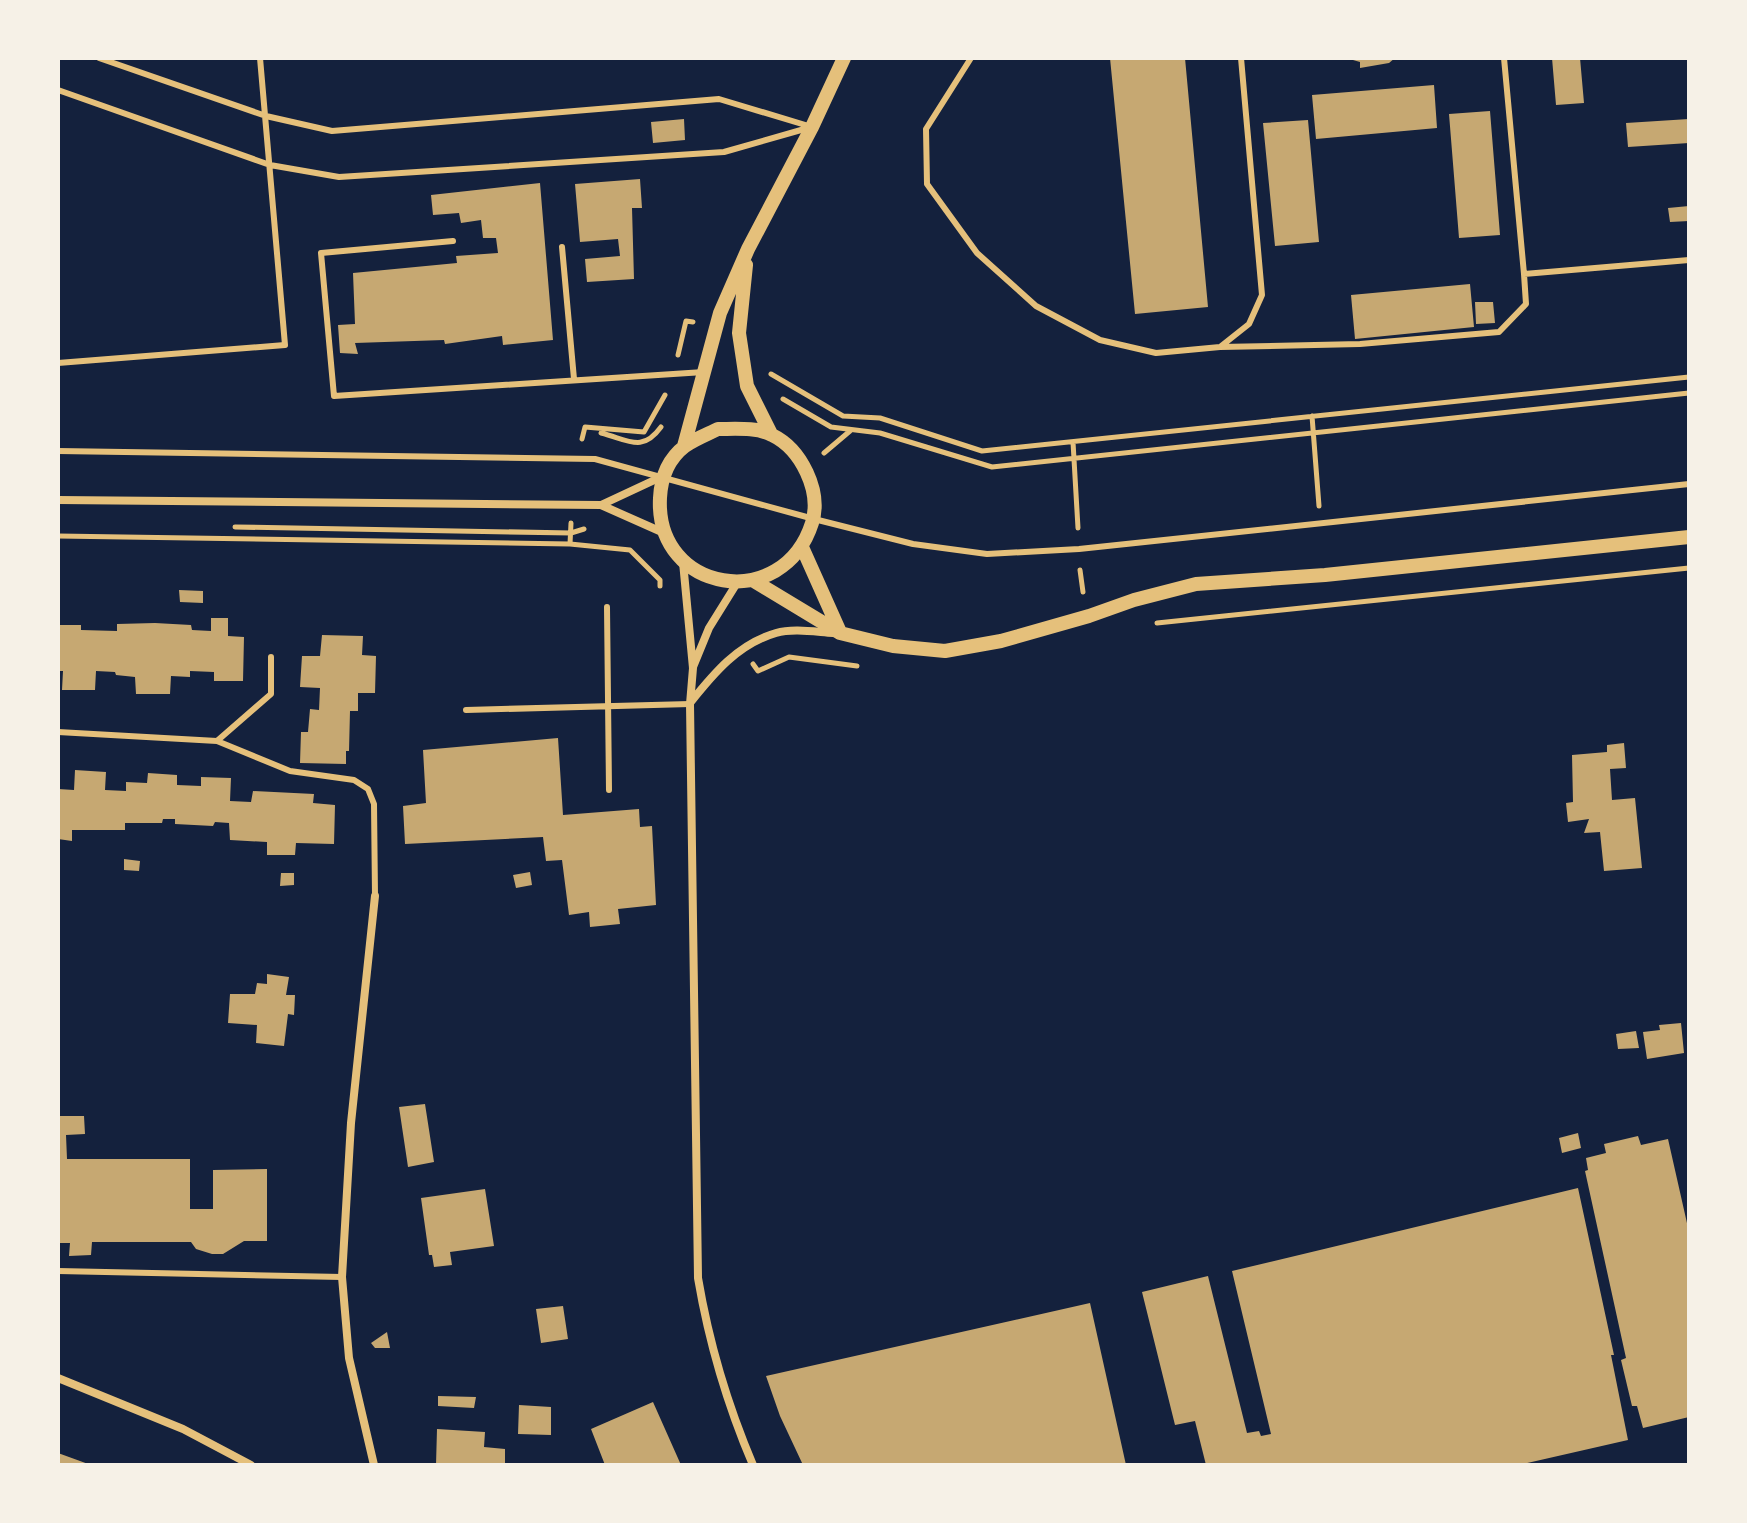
<svg xmlns="http://www.w3.org/2000/svg" width="1747" height="1523" viewBox="0 0 1747 1523" font-family="'Sofia Sans Condensed',sans-serif">
  <rect width="100%" height="100%" fill="#14213d"/>
  <path fill="#c6a872" d="M 1110,58 L 1185,58 L 1208,307 L 1135,314 Z
    M 1346,58 L 1395,58 L 1389,63 L 1360,68 L 1360,62 Z
    M 1552,58 L 1580,58 L 1584,103 L 1556,105 Z
    M 1434,85 L 1437,128 L 1316,139 L 1312,95 Z
    M 1490,111 L 1500,235 L 1459,238 L 1449,114 Z
    M 684,119 L 685,140 L 653,143 L 651,122 Z
    M 1689,119 L 1689,143 L 1628,147 L 1626,123 Z
    M 1308,120 L 1319,242 L 1275,246 L 1263,123 Z
    M 640,179 L 642,208 L 632,208 L 634,279 L 587,282 L 585,259 L 620,256 L 618,239 L 580,242 L 575,184 Z
    M 540,183 L 553,340 L 503,345 L 502,336 L 445,344 L 444,340 L 355,343 L 358,354 L 340,353 L 338,325 L 355,324 L 353,273 L 457,263 L 456,256 L 498,253 L 496,238 L 483,238 L 481,220 L 461,223 L 459,213 L 433,215 L 431,195 Z
    M 1689,206 L 1689,221 L 1670,222 L 1668,208 Z
    M 1470,284 L 1474,327 L 1355,339 L 1351,295 Z
    M 1475,302 L 1493,302 L 1495,323 L 1476,324 Z
    M 179,590 L 203,591 L 203,603 L 180,602 Z
    M 211,618 L 228,618 L 228,636 L 244,637 L 243,681 L 214,681 L 214,672 L 190,671 L 190,677 L 171,676 L 170,694 L 136,694 L 135,677 L 116,675 L 115,672 L 96,671 L 95,690 L 62,690 L 63,671 L 58,671 L 58,625 L 81,625 L 81,630 L 117,631 L 117,624 L 155,623 L 191,625 L 192,630 L 211,631 Z
    M 322,635 L 363,636 L 362,655 L 376,656 L 375,693 L 358,693 L 358,711 L 350,711 L 349,751 L 346,751 L 346,764 L 300,763 L 301,732 L 308,732 L 310,709 L 319,710 L 320,688 L 300,687 L 302,656 L 320,656 Z
    M 558,738 L 563,815 L 639,809 L 640,827 L 652,826 L 656,905 L 618,909 L 620,924 L 590,927 L 589,912 L 569,915 L 562,860 L 546,861 L 543,837 L 405,844 L 403,806 L 426,803 L 423,750 Z
    M 1624,743 L 1626,768 L 1610,769 L 1612,800 L 1635,798 L 1642,868 L 1604,871 L 1600,832 L 1584,833 L 1589,819 L 1568,822 L 1566,803 L 1573,802 L 1572,755 L 1607,752 L 1607,745 Z
    M 75,770 L 106,772 L 105,790 L 126,791 L 126,782 L 147,783 L 148,773 L 177,775 L 177,785 L 201,786 L 201,777 L 231,778 L 230,801 L 251,802 L 253,791 L 314,794 L 313,803 L 335,805 L 334,844 L 296,843 L 295,855 L 267,855 L 267,842 L 230,840 L 229,823 L 215,822 L 213,826 L 175,824 L 175,819 L 163,819 L 162,823 L 125,823 L 125,830 L 72,830 L 72,841 L 58,839 L 58,789 L 74,790 Z
    M 124,859 L 140,861 L 139,871 L 124,870 Z
    M 530,872 L 532,885 L 516,888 L 513,875 Z
    M 281,873 L 294,873 L 294,885 L 280,886 Z
    M 267,974 L 289,977 L 286,995 L 295,995 L 294,1015 L 288,1014 L 284,1046 L 256,1043 L 257,1025 L 228,1023 L 230,994 L 255,994 L 257,983 L 267,984 Z
    M 1681,1023 L 1684,1053 L 1647,1059 L 1643,1032 L 1660,1030 L 1659,1025 Z
    M 1636,1031 L 1639,1048 L 1618,1049 L 1616,1034 Z
    M 425,1104 L 434,1162 L 408,1167 L 399,1107 Z
    M 58,1116 L 84,1116 L 85,1134 L 66,1135 L 67,1159 L 190,1159 L 190,1209 L 213,1209 L 213,1170 L 267,1169 L 267,1241 L 244,1241 L 223,1254 L 212,1254 L 196,1249 L 191,1242 L 92,1242 L 91,1255 L 69,1256 L 70,1243 L 58,1243 Z
    M 1578,1133 L 1581,1148 L 1562,1153 L 1559,1138 Z
    M 1638,1136 L 1641,1145 L 1668,1139 L 1689,1232 L 1689,1417 L 1643,1428 L 1637,1406 L 1632,1406 L 1621,1360 L 1626,1358 L 1585,1171 L 1588,1170 L 1586,1158 L 1606,1153 L 1604,1144 Z
    M 1578,1188 L 1614,1355 L 1611,1355 L 1628,1440 L 1518,1465 L 1206,1465 L 1195,1421 L 1175,1425 L 1142,1292 L 1208,1276 L 1247,1433 L 1259,1431 L 1261,1436 L 1271,1434 L 1232,1271 Z
    M 485,1189 L 494,1246 L 450,1252 L 452,1265 L 434,1267 L 432,1255 L 429,1255 L 421,1198 Z
    M 1090,1303 L 1126,1465 L 803,1465 L 780,1416 L 766,1376 Z
    M 563,1306 L 568,1339 L 541,1343 L 536,1309 Z
    M 387,1332 L 390,1348 L 375,1348 L 371,1343 Z
    M 438,1396 L 476,1397 L 474,1408 L 438,1406 Z
    M 653,1402 L 681,1465 L 605,1465 L 591,1429 Z
    M 519,1405 L 551,1407 L 551,1435 L 518,1434 Z
    M 437,1429 L 485,1432 L 484,1447 L 505,1449 L 505,1465 L 436,1465 Z
    M 58,1453 L 91,1465 L 58,1465 Z"/>
  <g fill="none" stroke-linecap="round" stroke-linejoin="round">
    <path stroke="#e5c07b" stroke-width="5" d="M 678,355 L 686,321 L 693,322
      M 771,374 L 843,416 L 880,418 L 982,451 L 1689,377
      M 783,399 L 831,427 L 880,433 L 992,467 L 1689,393
      M 1312,416 L 1319,506
      M 601,433 C 629,440 642,453 661,427
      M 582,439 L 585,427 L 644,432 L 665,395
      M 1073,442 L 1078,528
      M 824,453 L 850,431
      M 571,523 L 570,544 L 630,550 L 660,580 L 660,586
      M 235,527 L 571,533 L 584,529
      M 58,536 L 570,544
      M 1080,570 L 1083,592
      M 1157,623 L 1689,568
      M 753,664 L 758,671 L 789,657 L 857,666"/>
    <path stroke="#e5c07b" stroke-width="6" d="M 99,58 L 266,116 L 332,131 L 719,99 L 812,127
      M 971,58 L 926,129 L 927,184 L 977,253 L 1036,306 L 1100,340 L 1156,353 L 1220,347
      M 1241,58 L 1262,295 L 1249,324 L 1220,347 L 1360,344 L 1499,332 L 1526,304 L 1524,274
      M 1504,58 L 1524,274 L 1689,260
      M 58,90 L 270,165 L 339,177 L 724,152 L 808,128
      M 453,241 L 321,253 L 334,396 L 704,372
      M 562,247 L 574,379
      M 58,363 L 285,345 L 260,58
      M 58,451 L 595,459 L 814,519 L 913,544 L 987,554 L 1079,549 L 1689,484
      M 607,607 L 609,790
      M 466,710 L 690,704
      M 58,732 L 217,741 L 271,694 L 271,657
      M 217,741 L 290,771 L 354,780 L 368,789 L 374,804 L 375,896
      M 58,1271 L 342,1277"/>
    <path stroke="#e5c07b" stroke-width="8" d="M 58,500 L 601,505 L 664,533
      M 601,505 L 661,477
      M 683,562 L 693,668 L 690,704 L 698,1278 C 709,1343 727,1404 753,1465
      M 693,667 L 709,628 L 737,583
      M 690,703 C 714,673 738,644 776,633 C 793,628 816,632 833,633
      M 58,1378 L 183,1429 L 251,1465
      M 374,1465 L 349,1358 L 342,1277 L 351,1123 L 375,896"/>
    <path stroke="#e5c07b" stroke-width="14" d="M 746,265 L 739,333 L 747,386 L 771,434
      M 718,429 C 735,429 757,427 772,435 C 801,449 822,491 812,523 C 783,614 655,593 660,498 C 661,478 668,459 685,446 C 695,439 708,434 718,429 Z
      M 684,446 L 720,313 L 748,249 L 812,127 L 844,58
      M 802,547 L 840,632
      M 754,581 L 840,633 L 893,646 L 945,651 L 1001,641 L 1089,616 L 1134,600 L 1196,584 L 1325,575 L 1689,537"/>
  </g>
  <rect width="1747" height="1523" fill="none" stroke="#f6f1e7" stroke-width="120"/>
</svg>
